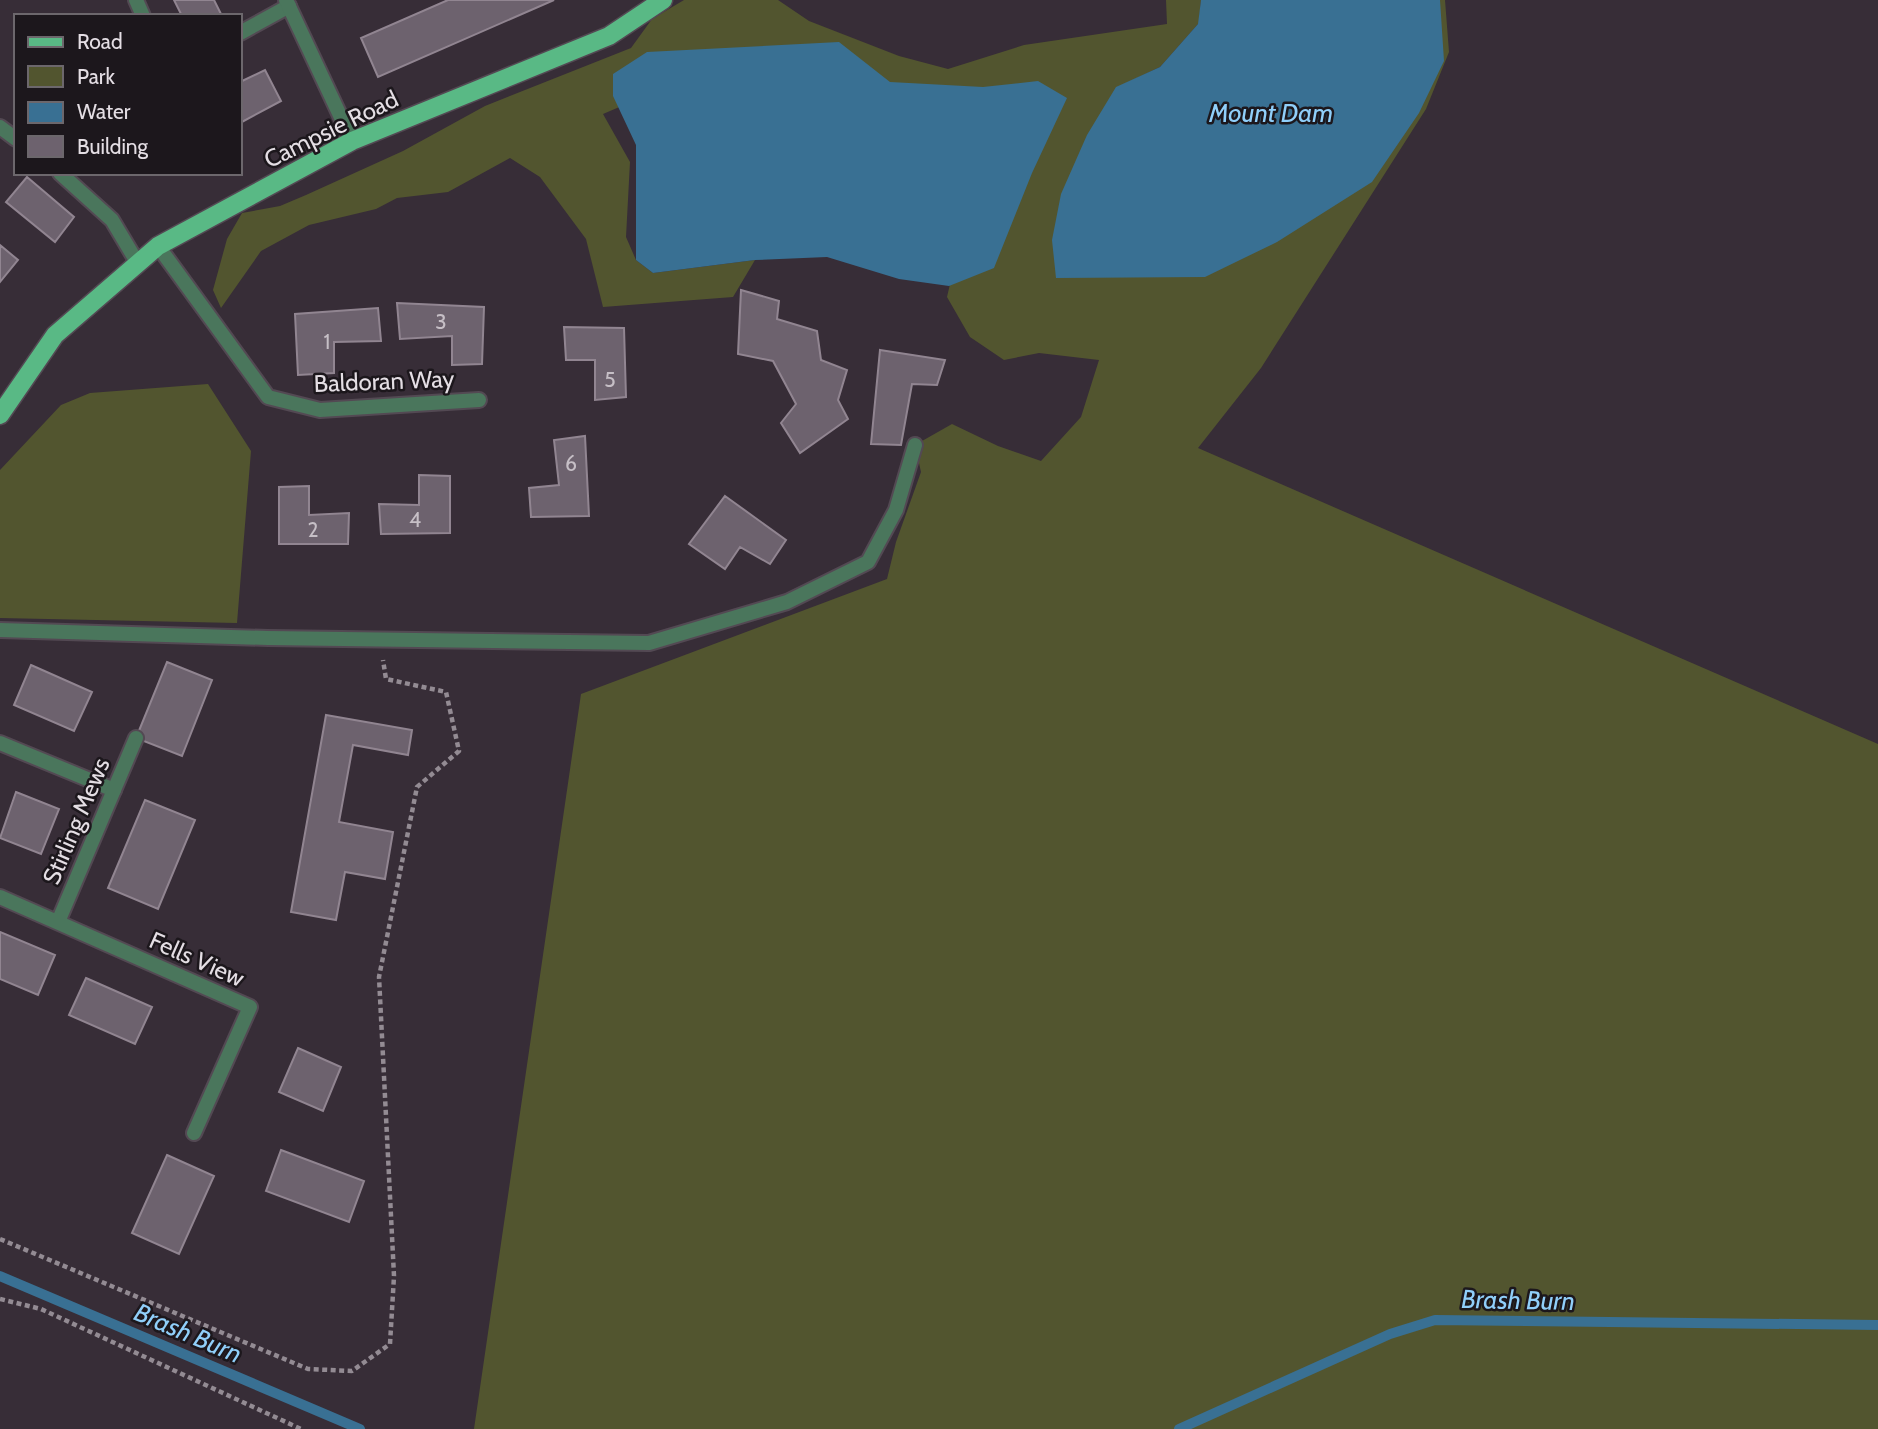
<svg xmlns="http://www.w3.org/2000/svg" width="1878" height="1429" viewBox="0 0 1878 1429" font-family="Cabin,sans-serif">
  <rect width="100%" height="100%" fill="#372d37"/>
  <path fill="#52552f" d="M 684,0 L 778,0 L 809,21 L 899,56 L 948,69 L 1024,45 L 1167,24 L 1166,0 L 1201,0 L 1199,23 L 1160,67 L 1116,88 L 1382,0 L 1445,0 L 1449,52 L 1426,109 L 1261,368 L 1198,448 L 1878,744 L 1878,1429 L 474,1429 L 581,694 L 887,579 L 896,542 L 921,472 L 915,445 L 952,424 L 998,446 L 1041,461 L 1081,417 L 1099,360 L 1039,353 L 1004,360 L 970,337 L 947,297 L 960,241 L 652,93 L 603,114 L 630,162 L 626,237 L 636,260 L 653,273 L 755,260 L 733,297 L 603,307 L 586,239 L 540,177 L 510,158 L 448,192 L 397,198 L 376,209 L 309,225 L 261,251 L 221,308 L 213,290 L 227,239 L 242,213 L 280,206 L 306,195 L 403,151 L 485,106 L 631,48 L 652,19 Z
    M 208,384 L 251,451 L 237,623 L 0,618 L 0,470 L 61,405 L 90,393 Z"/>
  <path fill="#397093" d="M 1201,0 L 1440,0 L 1444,61 L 1419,113 L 1372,182 L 1277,242 L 1205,277 L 1056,278 L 1052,240 L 1061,194 L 1087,135 L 1116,87 L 1160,67 L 1198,24 Z
    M 839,42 L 890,82 L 983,87 L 1038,81 L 1067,98 L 1032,173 L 994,268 L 949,286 L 899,279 L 827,257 L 755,260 L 653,273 L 636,260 L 636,145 L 613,96 L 613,74 L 647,52 Z"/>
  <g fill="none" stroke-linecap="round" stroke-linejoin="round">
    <path stroke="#397093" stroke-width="10" d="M 0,1276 L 360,1429
      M 1179,1429 L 1390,1334 L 1435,1320 L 1878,1325"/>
  </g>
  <path fill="#6d626e" stroke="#918591" stroke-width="2" d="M 174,0 L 214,0 L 222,16 L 182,16 Z
    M 448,0 L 554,0 L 378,77 L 361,38 Z
    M 265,70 L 281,101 L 240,123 L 240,82 Z
    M 27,177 L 74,217 L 55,242 L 6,202 Z
    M 0,245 L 18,260 L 0,282 Z
    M 741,290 L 779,301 L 777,319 L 817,331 L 821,360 L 847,370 L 838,400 L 848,419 L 800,453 L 781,423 L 796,404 L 773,361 L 738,354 Z
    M 397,303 L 484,307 L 482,364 L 452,365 L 452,336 L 400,339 Z
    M 378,308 L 381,341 L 334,342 L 334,373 L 298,375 L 295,314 Z
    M 564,327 L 624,328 L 626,397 L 595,400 L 595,360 L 566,360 Z
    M 880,350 L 945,360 L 937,385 L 912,384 L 901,445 L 871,444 Z
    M 585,436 L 589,516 L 531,517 L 529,488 L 559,485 L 554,440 Z
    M 419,475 L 450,476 L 450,533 L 381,534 L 379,504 L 419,505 Z
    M 309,486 L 309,515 L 349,513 L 348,544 L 279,544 L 279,487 Z
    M 725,496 L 786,540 L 770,564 L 740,547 L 725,569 L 689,544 Z
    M 167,662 L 212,680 L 182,756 L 136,738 Z
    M 31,665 L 92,692 L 74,731 L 14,705 Z
    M 326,715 L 412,730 L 408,755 L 353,745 L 339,822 L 393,832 L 385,879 L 345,872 L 336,920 L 291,912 Z
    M 16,792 L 59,809 L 41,854 L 0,838 Z
    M 145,800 L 195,820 L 158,909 L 108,888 Z
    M 0,932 L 55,955 L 38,995 L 0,979 Z
    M 86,978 L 152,1007 L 135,1044 L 69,1015 Z
    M 298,1048 L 341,1067 L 323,1111 L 279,1092 Z
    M 281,1150 L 364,1181 L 349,1222 L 266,1191 Z
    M 167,1155 L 214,1176 L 179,1254 L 132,1233 Z"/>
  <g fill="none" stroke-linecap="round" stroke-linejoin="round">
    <g stroke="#534953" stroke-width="18">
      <path id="service" d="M 136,0 L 143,16
        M 240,33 L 289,6
        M 0,630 L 268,638 L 649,643 L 787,602 L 868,562 L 896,510 L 915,445
        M 0,743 L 114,790"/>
    </g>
    <g stroke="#534953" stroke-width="18">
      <path id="minor" d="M 286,0 L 352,141
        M 0,127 L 16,139
        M 60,173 L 112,220 L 137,262
        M 158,246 L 268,397 L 320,410 L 479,400
        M 0,897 L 250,1007 L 194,1133
        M 58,922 L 136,738"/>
    </g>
    <g stroke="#534953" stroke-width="21">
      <path id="primary" d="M 0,415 L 55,335 L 158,246 L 352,141 L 609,36 L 663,0"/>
    </g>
    <path stroke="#938b93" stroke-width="4.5" stroke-dasharray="5 3.5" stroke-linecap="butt" d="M 0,1239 L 308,1369 L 352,1371 L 390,1344 L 394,1276 L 379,977 L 417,787 L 459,751 L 446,692 L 386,679 L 383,660
      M 0,1299 L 41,1309 L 301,1429"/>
    <use href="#service" stroke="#4a765c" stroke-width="14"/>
    <use href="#minor" stroke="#4a765c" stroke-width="14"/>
    <use href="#primary" stroke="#59b985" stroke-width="18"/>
  </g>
  <g text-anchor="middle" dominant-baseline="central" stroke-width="5" stroke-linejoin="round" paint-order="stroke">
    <g font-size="21" fill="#c6bfc6">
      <text x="441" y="321">3</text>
      <text x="327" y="341">1</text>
      <text x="610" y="379">5</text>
      <text x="571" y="463">6</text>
      <text x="415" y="519">4</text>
      <text x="313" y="529">2</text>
    </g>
    <g font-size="24" fill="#e4dee4" stroke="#1c171c">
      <text transform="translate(331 129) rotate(-26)">Campsie Road</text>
      <text transform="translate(384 381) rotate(-2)">Baldoran Way</text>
      <text transform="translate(76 821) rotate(-67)">Stirling Mews</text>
      <text transform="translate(197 959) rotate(24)">Fells View</text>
    </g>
    <g font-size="26" font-style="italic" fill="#90cffa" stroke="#1c171c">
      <text x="1271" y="113">Mount Dam</text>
      <text transform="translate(1518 1300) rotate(1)">Brash Burn</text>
      <text transform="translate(188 1333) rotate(23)">Brash Burn</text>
    </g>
  </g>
  <rect x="14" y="14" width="228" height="161" fill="#1c171c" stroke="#6c676c" stroke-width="2"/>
  <rect x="28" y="37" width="35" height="10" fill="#59b985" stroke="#6c676c" stroke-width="2"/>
  <text x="77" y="49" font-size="21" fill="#e4dee4">Road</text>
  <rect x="28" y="66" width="35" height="21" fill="#52552f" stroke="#6c676c" stroke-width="2"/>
  <text x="77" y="84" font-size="21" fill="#e4dee4">Park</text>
  <rect x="28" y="102" width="35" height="21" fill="#397093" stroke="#6c676c" stroke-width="2"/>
  <text x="77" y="119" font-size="21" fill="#e4dee4">Water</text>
  <rect x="28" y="136" width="35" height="21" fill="#6d626e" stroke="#6c676c" stroke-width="2"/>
  <text x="77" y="154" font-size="21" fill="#e4dee4">Building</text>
</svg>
